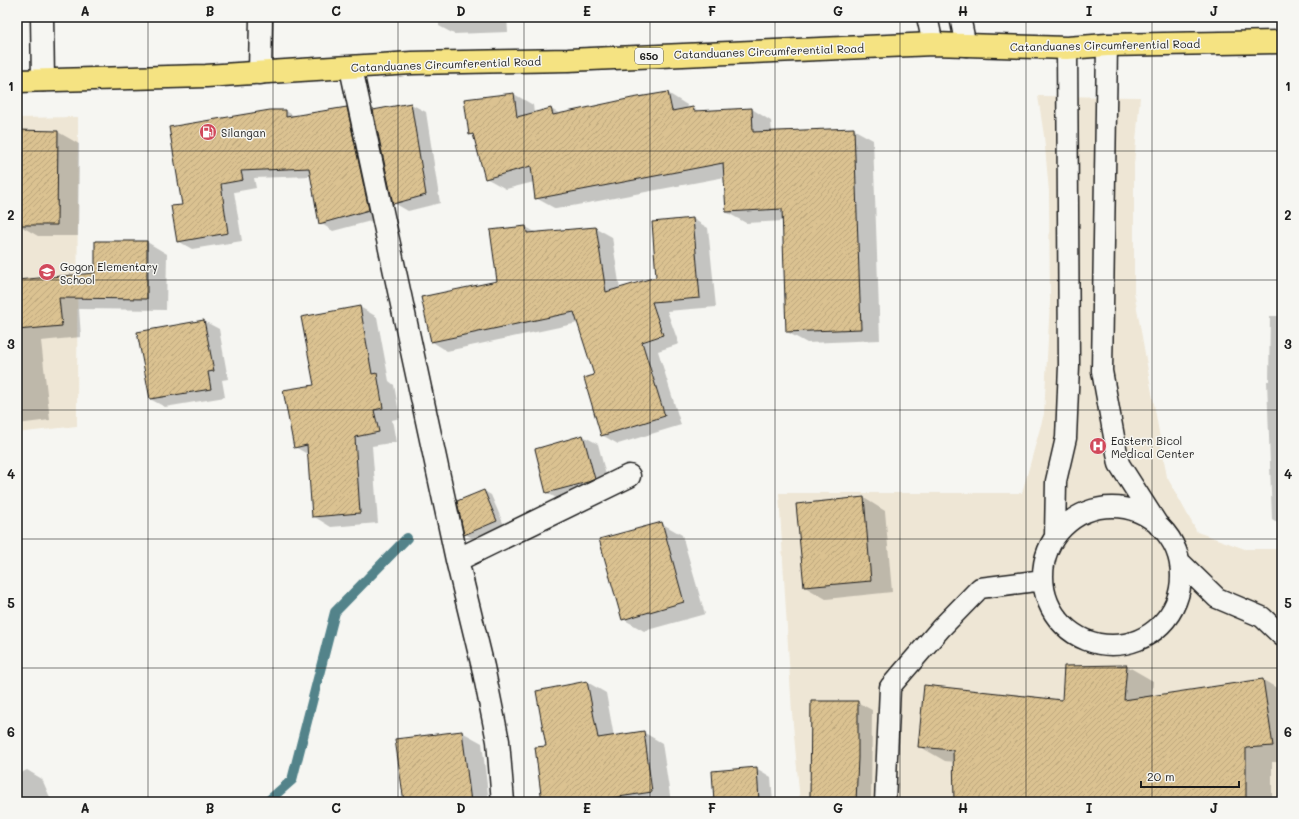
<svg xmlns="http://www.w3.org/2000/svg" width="1299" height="819" viewBox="0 0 1299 819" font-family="Mali,sans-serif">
  <defs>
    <pattern id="building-hatch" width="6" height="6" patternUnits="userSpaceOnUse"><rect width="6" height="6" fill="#dbc291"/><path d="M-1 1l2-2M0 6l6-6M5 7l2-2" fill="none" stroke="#bba67c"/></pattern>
  </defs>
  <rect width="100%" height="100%" fill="#f6f6f2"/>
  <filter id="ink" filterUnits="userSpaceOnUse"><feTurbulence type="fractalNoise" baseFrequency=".025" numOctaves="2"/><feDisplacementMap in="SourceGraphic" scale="8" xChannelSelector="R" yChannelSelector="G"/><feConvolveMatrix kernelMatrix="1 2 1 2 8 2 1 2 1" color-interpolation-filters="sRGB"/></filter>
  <g filter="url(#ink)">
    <path fill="#eee6d5" d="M 1038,96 L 1140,97 L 1134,164 L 1134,292 L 1167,477 L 1197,532 L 1245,549 L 1282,549 L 1282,802 L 800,802 L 792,713 L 779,493 L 1022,493 L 1044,414 L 1050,302 L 1049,192 L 1044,136 Z
      M 78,117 L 77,426 L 17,433 L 17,118 Z"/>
    <path fill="#0003" d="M 439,17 L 507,17 L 508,32 L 454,34 L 439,26 Z
      M 668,93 L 687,105 L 688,109 L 693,108 L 700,112 L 752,109 L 771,121 L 772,132 L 853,129 L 873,140 L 880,340 L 807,343 L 787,332 L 783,221 L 746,223 L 726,212 L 725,177 L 556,209 L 536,198 L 534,182 L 506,189 L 486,178 L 474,136 L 470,134 L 514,94 L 533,105 L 534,113 L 551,109 L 560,114 Z
      M 411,104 L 426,112 L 440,203 L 408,211 L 394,203 Z
      M 346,108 L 360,116 L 382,218 L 333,231 L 320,223 L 312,176 L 254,178 L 256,188 L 234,192 L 242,241 L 192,249 L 178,241 L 183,205 L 286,111 L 296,117 Z
      M 58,132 L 79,144 L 78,236 L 38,236 L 17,224 Z
      M 693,219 L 708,228 L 716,307 L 667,311 L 679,344 L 658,351 L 681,425 L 618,444 L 602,435 L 595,376 L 578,323 L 447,351 L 431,341 L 498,282 L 492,231 L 526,227 L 537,233 L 596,228 L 612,237 L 620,289 L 657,278 Z
      M 96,242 L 147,242 L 167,254 L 166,310 L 79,309 L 81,337 L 41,341 L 50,420 L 17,424 L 17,281 L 96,274 Z
      M 360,307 L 377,317 L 389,381 L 394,385 L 400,418 L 392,420 L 396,442 L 372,446 L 378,523 L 331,527 L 313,516 L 309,455 L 295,447 L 315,385 Z
      M 1270,316 L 1282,316 L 1282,525 L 1272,519 L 1267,381 L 1269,381 Z
      M 204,321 L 219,329 L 228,379 L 222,380 L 225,397 L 165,407 L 150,399 Z
      M 583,436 L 598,444 L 609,487 L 562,501 L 547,493 Z
      M 484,491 L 491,495 L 504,525 L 472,538 L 465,534 Z
      M 864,498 L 885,511 L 892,592 L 826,599 L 805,587 Z
      M 661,523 L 682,535 L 705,614 L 644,631 L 623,619 Z
      M 1127,666 L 1153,681 L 1152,697 L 1263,680 L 1282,691 L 1282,762 L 1272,762 L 1272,802 L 955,802 L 954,762 L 945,761 L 919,746 L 1063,701 Z
      M 587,682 L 606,693 L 614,737 L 643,732 L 662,743 L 671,802 L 543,802 L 547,746 Z
      M 857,702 L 872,710 L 871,802 L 809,802 L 810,778 L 812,778 Z
      M 462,732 L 482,743 L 489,802 L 405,802 Z
      M 756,768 L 771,777 L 773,802 L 715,802 Z
      M 27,770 L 42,779 L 52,802 L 17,802 L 17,775 Z"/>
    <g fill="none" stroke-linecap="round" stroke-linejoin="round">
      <path stroke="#53838a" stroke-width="10" d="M 267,802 L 292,780 L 335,612 L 407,538"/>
    </g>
    <path fill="url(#building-hatch)" stroke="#1c1c1c" d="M 668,92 L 672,111 L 693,107 L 694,111 L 752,108 L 753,132 L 854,128 L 861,329 L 786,332 L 782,209 L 726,212 L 723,163 L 535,199 L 531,166 L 485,179 L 473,134 L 469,135 L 464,99 L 514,93 L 517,117 L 551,108 L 553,115 L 632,98 Z
      M 411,103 L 426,195 L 393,204 L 373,110 Z
      M 347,107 L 369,210 L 319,224 L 309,168 L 241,171 L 243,180 L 221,184 L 228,233 L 177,242 L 171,206 L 182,205 L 169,127 L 270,110 L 286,110 L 286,117 Z
      M 17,130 L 58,131 L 57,225 L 17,225 Z
      M 693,218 L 700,298 L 652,302 L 663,335 L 642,342 L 665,416 L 601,436 L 584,378 L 594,375 L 574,312 L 431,342 L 421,297 L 497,281 L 490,230 L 526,226 L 527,233 L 596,227 L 606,292 L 656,277 L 652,222 Z
      M 95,241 L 147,241 L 147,299 L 59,298 L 62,326 L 17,330 L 17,280 L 95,273 Z
      M 360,306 L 372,374 L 377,373 L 383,408 L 374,410 L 379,432 L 355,437 L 360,513 L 312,517 L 307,445 L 294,448 L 283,390 L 314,385 L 301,317 Z
      M 204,320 L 214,371 L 208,372 L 211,389 L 150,399 L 137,332 Z
      M 583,435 L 595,479 L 588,482 L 546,493 L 535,449 Z
      M 484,490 L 497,521 L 464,535 L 457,501 Z
      M 864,497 L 871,581 L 804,587 L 796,504 Z
      M 662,522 L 684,602 L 622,620 L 599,539 Z
      M 1127,665 L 1124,700 L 1263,679 L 1273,746 L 1246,748 L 1246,802 L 954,802 L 953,750 L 918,747 L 924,685 L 1062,700 L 1064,666 Z
      M 587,681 L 598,738 L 644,731 L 652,792 L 585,802 L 542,802 L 535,747 L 546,746 L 536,691 Z
      M 811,701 L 858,701 L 858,758 L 856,802 L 810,802 Z
      M 462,731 L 471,802 L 404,802 L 395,739 Z
      M 757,767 L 759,802 L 714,802 L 712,771 Z"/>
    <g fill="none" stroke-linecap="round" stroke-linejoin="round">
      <g stroke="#1c1c1c" stroke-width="23">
        <path id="lane" d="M 927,17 L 933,44
          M 960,17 L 966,46
          M 1107,45 L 1102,371 L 1119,464 L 1158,525
          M1043 576a69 69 0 1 1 138 0a69 69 0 1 1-138 0Z
          M 1055,537 L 1056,481 L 1066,438 L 1069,366 L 1067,48
          M 1181,563 L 1217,598 L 1262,617 L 1282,636
          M 885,802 L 890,687 L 941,628 L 980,588 L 1043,580"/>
      </g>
      <g stroke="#1c1c1c" stroke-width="25">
        <path id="street" d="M 42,17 L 43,80
          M 351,68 L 457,560 L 483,667 L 498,741 L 503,802
          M 260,73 L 261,17
          M 457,560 L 629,476"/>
      </g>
      <g stroke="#1c1c1c" stroke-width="25">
        <path id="primary" d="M 17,81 L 206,76 L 412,63 L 568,60 L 933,44 L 1067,48 L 1107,45 L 1282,42"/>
      </g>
      <use href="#lane" stroke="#f6f6f2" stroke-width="20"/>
      <use href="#street" stroke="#f6f6f2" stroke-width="22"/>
      <use href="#primary" stroke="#f5e382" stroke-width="22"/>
    </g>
  </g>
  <path fill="none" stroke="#1c1c1c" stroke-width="1" stroke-opacity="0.55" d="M 148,17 L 148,802M 273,17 L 273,802M 398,17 L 398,802M 524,17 L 524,802M 650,17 L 650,802M 775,17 L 775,802M 900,17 L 900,802M 1026,17 L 1026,802M 1152,17 L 1152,802M 17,151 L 1282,151M 17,280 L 1282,280M 17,410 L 1282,410M 17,539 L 1282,539M 17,668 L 1282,668"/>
  <defs>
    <g id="fuel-disc" transform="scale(0.9)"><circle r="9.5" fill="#d1495b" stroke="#f6f6f2"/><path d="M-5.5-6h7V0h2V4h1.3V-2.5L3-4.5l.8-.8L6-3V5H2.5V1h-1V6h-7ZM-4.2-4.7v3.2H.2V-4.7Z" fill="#fff"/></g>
    <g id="school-disc" transform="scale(0.9)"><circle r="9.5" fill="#d1495b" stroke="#f6f6f2"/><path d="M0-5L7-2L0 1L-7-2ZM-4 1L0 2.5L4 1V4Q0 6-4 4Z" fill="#fff"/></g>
    <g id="hospital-disc" transform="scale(0.9)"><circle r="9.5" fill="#d1495b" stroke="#f6f6f2"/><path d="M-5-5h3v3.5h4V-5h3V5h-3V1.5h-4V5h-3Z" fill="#fff"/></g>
  </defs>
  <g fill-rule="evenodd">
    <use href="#fuel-disc" x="208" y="132"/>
    <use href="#school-disc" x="47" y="272"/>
    <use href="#hospital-disc" x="1098" y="446"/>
  </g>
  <g text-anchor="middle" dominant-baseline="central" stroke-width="3" stroke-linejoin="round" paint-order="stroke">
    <rect fill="#f6f6f2" stroke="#5d5d5c" stroke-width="1" x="635" y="48" width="28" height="16" rx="3"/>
    <g font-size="10" font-weight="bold" fill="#1c1c1c">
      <text x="649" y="56">650</text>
    </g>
    <g font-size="11" fill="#1c1c1c" stroke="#f6f6f2">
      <text transform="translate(1105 45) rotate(-1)">Catanduanes Circumferential Road</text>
      <text transform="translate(769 51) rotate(-2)">Catanduanes Circumferential Road</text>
      <text transform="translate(446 64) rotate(-2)">Catanduanes Circumferential Road</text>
    </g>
    <g font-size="11" fill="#1c1c1c" stroke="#f6f6f2" text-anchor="start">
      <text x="221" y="132">Silangan</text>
      <text x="60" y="266">Gogon Elementary<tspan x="60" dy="13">School</tspan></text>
      <text x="1111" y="440">Eastern Bicol<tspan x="1111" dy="13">Medical Center</tspan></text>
    </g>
  </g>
  <rect width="1299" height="819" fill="none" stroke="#f6f6f2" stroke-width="44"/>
  <path d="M1141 781v6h98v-6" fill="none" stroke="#1c1c1c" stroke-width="2"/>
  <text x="1147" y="781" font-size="12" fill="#1c1c1c" stroke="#f6f6f2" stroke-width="3" paint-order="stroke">20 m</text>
  <rect x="22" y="22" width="1255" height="775" fill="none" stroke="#1c1c1c" stroke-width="1.5"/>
  <g font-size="13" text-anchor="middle" font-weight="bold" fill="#1c1c1c">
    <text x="85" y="16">A</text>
    <text x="210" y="16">B</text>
    <text x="336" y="16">C</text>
    <text x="461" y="16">D</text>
    <text x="587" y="16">E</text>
    <text x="712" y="16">F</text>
    <text x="838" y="16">G</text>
    <text x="963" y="16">H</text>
    <text x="1089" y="16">I</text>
    <text x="1214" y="16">J</text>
    <text x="11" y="91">1</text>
    <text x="1288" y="91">1</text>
    <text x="11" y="220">2</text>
    <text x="1288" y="220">2</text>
    <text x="11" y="349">3</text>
    <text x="1288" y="349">3</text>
    <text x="11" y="479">4</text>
    <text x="1288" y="479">4</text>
    <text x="11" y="608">5</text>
    <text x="1288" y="608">5</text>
    <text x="11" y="737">6</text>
    <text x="1288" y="737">6</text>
    <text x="85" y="813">A</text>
    <text x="210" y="813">B</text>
    <text x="336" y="813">C</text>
    <text x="461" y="813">D</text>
    <text x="587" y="813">E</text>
    <text x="712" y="813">F</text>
    <text x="838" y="813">G</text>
    <text x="963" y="813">H</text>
    <text x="1089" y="813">I</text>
    <text x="1214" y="813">J</text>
  </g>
</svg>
